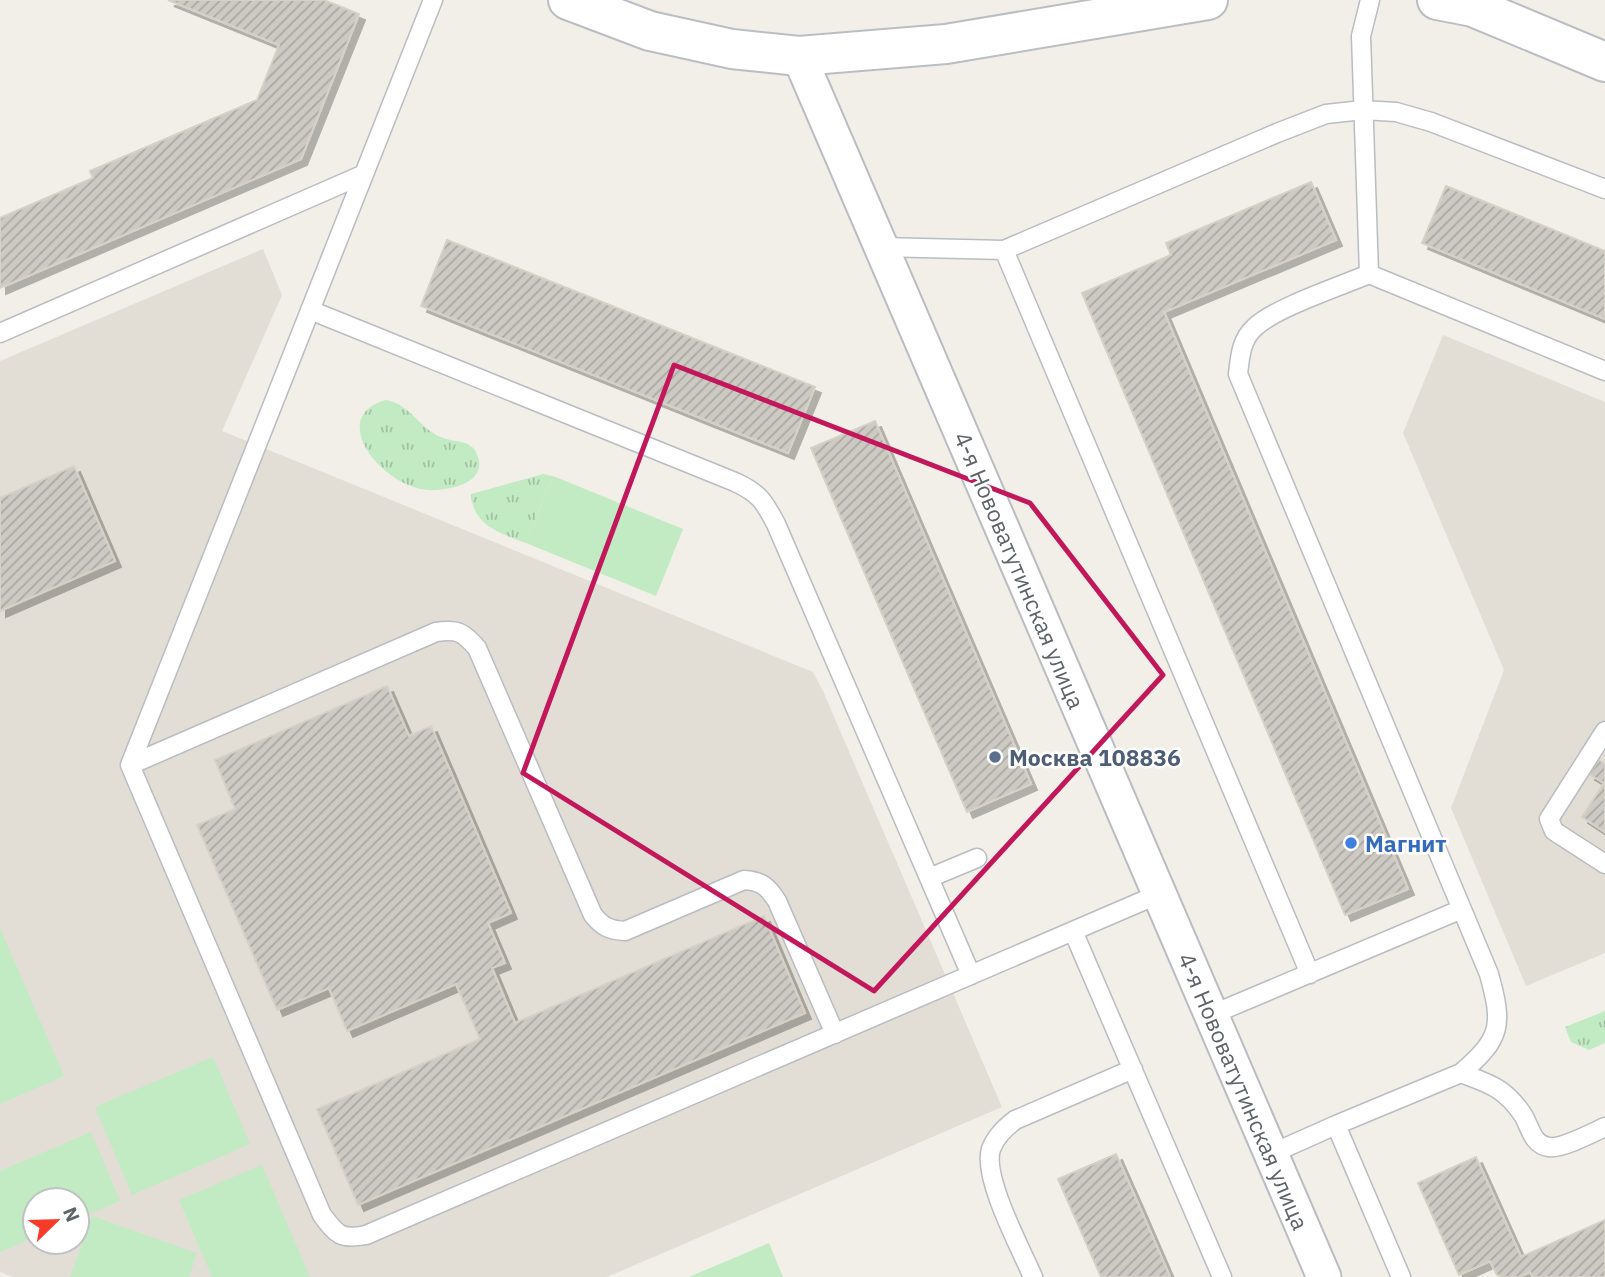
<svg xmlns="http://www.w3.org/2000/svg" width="1605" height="1277" viewBox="0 0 1605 1277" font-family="'IBM Plex Sans',sans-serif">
  <defs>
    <pattern id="park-tufts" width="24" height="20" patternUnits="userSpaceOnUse" patternTransform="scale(1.75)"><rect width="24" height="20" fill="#c2eac3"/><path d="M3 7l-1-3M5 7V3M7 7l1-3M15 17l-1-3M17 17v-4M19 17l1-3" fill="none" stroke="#a1c1a2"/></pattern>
    <pattern id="building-hatch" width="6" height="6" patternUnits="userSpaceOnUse" patternTransform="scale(1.75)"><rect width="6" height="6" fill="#cdcac4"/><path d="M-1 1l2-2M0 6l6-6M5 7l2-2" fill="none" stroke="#aaa8a3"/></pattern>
    <filter id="shadow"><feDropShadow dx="6" dy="6" stdDeviation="0" flood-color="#0004"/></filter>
  </defs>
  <rect width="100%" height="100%" fill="#f1efe7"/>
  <path fill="#e2ded5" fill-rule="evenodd" d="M 263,249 L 282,295 L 222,431 L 813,672 L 823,691 L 1002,1107 L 607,1277 L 13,1277 L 0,1272 L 0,361 ZM 35,1200 L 77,1200 L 77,1242 L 35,1242 Z
    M 1443,335 L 1605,402 L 1605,953 L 1526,986 L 1451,808 L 1504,670 L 1403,433 Z"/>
  <path fill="#c2eac3" d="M 553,476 L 683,529 L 656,596 L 526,543 Z
    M 0,928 L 64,1076 L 0,1104 Z
    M 213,1057 L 250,1144 L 132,1195 L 95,1107 Z
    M 91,1132 L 120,1201 L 77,1219 L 77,1200 L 35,1200 L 35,1237 L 0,1252 L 0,1171 Z
    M 262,1165 L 310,1277 L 212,1277 L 179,1200 Z
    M 92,1216 L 197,1253 L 189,1277 L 70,1277 Z
    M 769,1243 L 783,1277 L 689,1277 Z"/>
  <path fill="url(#park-tufts)" d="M 386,400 C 409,405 415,421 433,433 C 447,443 464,439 472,447 C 476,450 478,456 479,461 C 482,483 453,489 436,490 C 387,494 323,417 386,400 Z
    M 543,474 L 553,476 L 526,543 C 500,533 473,526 471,494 Z
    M 1605,1011 L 1605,1043 L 1589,1050 L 1571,1042 L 1565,1027 Z"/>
  <path fill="url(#building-hatch)" stroke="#d7d1c5" stroke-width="2" filter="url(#shadow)" d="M 168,0 L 324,0 L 359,14 L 301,159 L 0,288 L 0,218 L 93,178 L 90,171 L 257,100 L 279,45 Z
    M 1311,182 L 1336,240 L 1164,312 L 1408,889 L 1345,915 L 1082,293 L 1171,255 L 1166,243 Z
    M 1446,186 L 1605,251 L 1605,319 L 1422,243 Z
    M 447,240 L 815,387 L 788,453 L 421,306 Z
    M 875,421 L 1031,784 L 967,812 L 811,448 Z
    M 74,466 L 115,561 L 0,611 L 0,498 Z
    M 387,686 L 409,736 L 431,726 L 511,913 L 488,923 L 505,963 L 492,968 L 515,1023 L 764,916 L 805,1013 L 358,1205 L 317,1109 L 480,1039 L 456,984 L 347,1031 L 329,988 L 277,1010 L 197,825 L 235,809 L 215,760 Z
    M 1599,760 L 1605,764 L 1605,832 L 1582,817 L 1604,783 L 1589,774 Z
    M 1116,1154 L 1140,1208 L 1170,1277 L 1101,1277 L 1058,1179 Z
    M 1476,1157 L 1521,1257 L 1605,1220 L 1605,1277 L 1533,1277 L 1530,1272 L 1519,1277 L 1501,1277 L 1497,1275 L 1490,1261 L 1459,1275 L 1418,1183 Z"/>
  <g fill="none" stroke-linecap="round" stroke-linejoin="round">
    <g stroke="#b9bdc1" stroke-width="21">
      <path id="lane" d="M 433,0 L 130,765 L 322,1215 C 337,1235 341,1240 366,1235 L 1159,894
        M 881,247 L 1004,250
        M 1369,274 L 1361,36 L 1370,0
        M 310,310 L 735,482 C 759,493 764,501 776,524 L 971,975
        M 0,333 L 362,175
        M 1605,371 L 1369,274 C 1341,286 1274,308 1254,328 C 1241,340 1240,357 1238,374 L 1489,974 C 1503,1025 1502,1038 1461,1073 C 1490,1084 1505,1088 1523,1115 C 1530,1126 1532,1145 1549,1147 C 1562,1149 1592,1133 1605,1127
        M 1605,731 L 1549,819 L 1554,831 L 1605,864
        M 130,765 L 436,632 C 458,629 463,632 477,648 L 593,915 C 603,927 609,930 625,931 L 744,880 C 762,881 768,887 777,901 L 835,1034
        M 929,878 L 977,858
        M 1073,931 L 1222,1277
        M 1310,974 L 1004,250 L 1277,133 L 1326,114 L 1363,110 L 1396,112 L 1431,122 L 1605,189
        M 1211,1015 L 1462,909
        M 1271,1154 L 1336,1125
        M 1033,1277 C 1021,1249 982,1177 991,1149 C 996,1136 1005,1128 1015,1120 L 1133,1069
        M 1401,1277 L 1336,1125 L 1461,1073"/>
    </g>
    <g stroke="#b9bdc1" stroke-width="37">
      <path id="street" d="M 799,56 L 1324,1277"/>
    </g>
    <g stroke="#babec3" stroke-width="42">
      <path id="secondary" d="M 568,0 L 650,31 L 732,49 L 799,56 L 946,44 L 1208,0
        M 1437,0 L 1473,7 L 1605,62"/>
    </g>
    <use href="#lane" stroke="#fff" stroke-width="18"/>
    <use href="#street" stroke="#fff" stroke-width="33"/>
    <use href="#secondary" stroke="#fff" stroke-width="38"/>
  </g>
  <path fill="none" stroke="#c2185b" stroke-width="5" stroke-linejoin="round" d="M 674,365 L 1030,503 L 1163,675 L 874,991 L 523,773 Z"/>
  <circle fill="#5c6f8a" stroke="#fff" stroke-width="2.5" cx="995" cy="757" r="7"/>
  <circle fill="#3f7fe0" stroke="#fff" stroke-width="2.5" cx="1351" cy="843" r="7"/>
  <g text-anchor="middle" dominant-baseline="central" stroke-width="5" stroke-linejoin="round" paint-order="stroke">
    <g font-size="23" fill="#5e6368" stroke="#fff">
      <text transform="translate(1020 570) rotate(67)">4-я Нововатутинская улица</text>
      <text transform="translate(1244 1091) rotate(67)">4-я Нововатутинская улица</text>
    </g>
    <g font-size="23" font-weight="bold" fill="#4e5e75" stroke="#fff" text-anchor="start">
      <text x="1009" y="757">Москва 108836</text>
    </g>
    <g font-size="23" font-weight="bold" fill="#366cbe" stroke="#fff" text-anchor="start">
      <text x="1365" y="843">Магнит</text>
    </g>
  </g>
  <g transform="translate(56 1221) rotate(67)"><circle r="33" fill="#ffffff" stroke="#bfc1c3" stroke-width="2"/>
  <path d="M0-5L12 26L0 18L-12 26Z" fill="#f63b28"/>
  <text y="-10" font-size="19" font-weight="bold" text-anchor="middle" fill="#5e6368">N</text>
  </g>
</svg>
